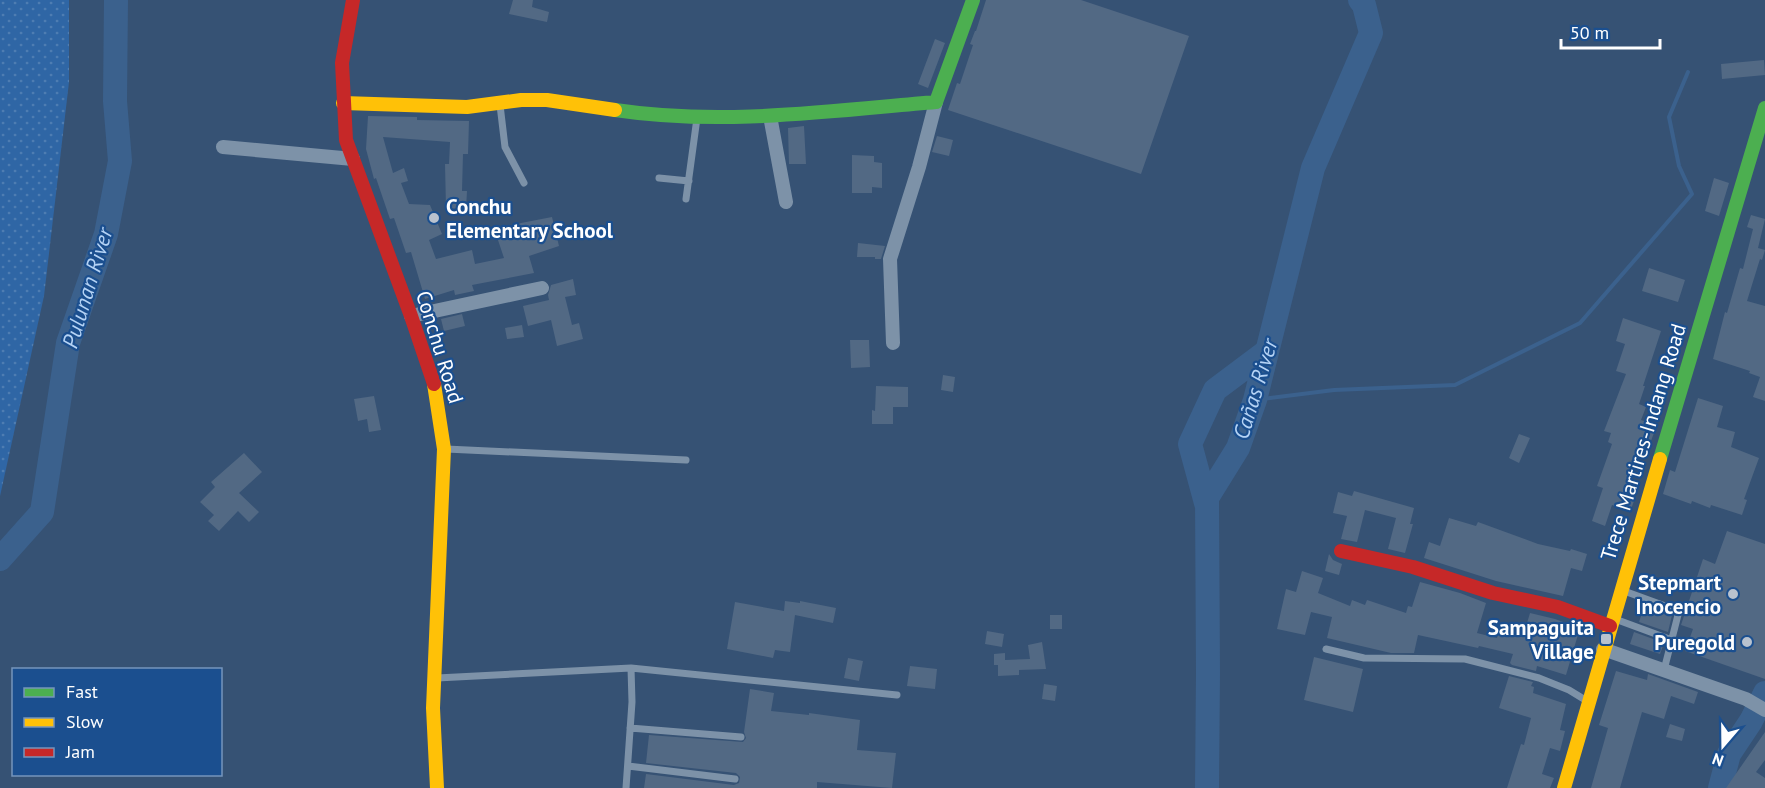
<svg xmlns="http://www.w3.org/2000/svg" width="1765" height="788" viewBox="0 0 1765 788" font-family="'PT Sans',sans-serif">
  <defs>
    <pattern id="grass-dots" width="8" height="8" patternUnits="userSpaceOnUse" patternTransform="scale(1.5)"><rect width="8" height="8" fill="#2f66a5"/><path d="M2 2h.1M6 6h.1" fill="none" stroke="#4e7db2" stroke-width="1.8" stroke-linecap="round"/></pattern>
  </defs>
  <rect width="100%" height="100%" fill="#365274"/>
  <path fill="url(#grass-dots)" d="M 0,0 L 69,0 L 69,82 L 44,296 L 0,496 Z"/>
  <g fill="none" stroke-linecap="round" stroke-linejoin="round">
    <path stroke="#3b618d" stroke-width="4" d="M 1255,400 L 1334,390 L 1455,385 L 1580,323 L 1692,194 L 1679,166 L 1669,117 L 1688,72"/>
    <path stroke="#3b618d" stroke-width="24" d="M 1206,503 L 1190,444 L 1215,390 L 1267,351
      M 0,559 L 42,512 L 68,343 L 106,234 L 120,161 L 115,101 L 116,0
      M 1207,788 L 1208,673 L 1207,498 L 1238,448 L 1255,400 L 1313,168 L 1371,33 L 1364,5 L 1360,0
      M 1720,788 L 1729,754 L 1751,721 L 1765,693"/>
  </g>
  <path fill="#526984" d="M 513,0 L 533,0 L 532,7 L 549,12 L 547,22 L 509,14 Z
    M 986,0 L 1081,0 L 1189,36 L 1141,174 L 948,110 L 957,83 L 960,84 L 973,45 L 970,44 L 975,31 L 976,31 Z
    M 935,39 L 945,43 L 928,88 L 918,84 Z
    M 1764,60 L 1765,75 L 1722,79 L 1721,64 Z
    M 368,116 L 417,117 L 417,120 L 469,121 L 468,154 L 463,154 L 462,191 L 467,191 L 466,209 L 446,208 L 445,164 L 449,164 L 450,142 L 383,137 L 393,173 L 404,168 L 408,181 L 401,183 L 409,204 L 430,205 L 442,234 L 429,240 L 436,259 L 472,250 L 475,264 L 504,258 L 496,234 L 505,231 L 504,229 L 521,223 L 552,217 L 559,246 L 529,256 L 534,273 L 472,285 L 474,291 L 455,295 L 454,290 L 425,299 L 411,252 L 406,253 L 394,218 L 390,219 L 376,178 L 374,179 L 366,149 Z
    M 804,126 L 806,164 L 789,164 L 788,128 Z
    M 937,136 L 953,140 L 949,156 L 932,152 Z
    M 852,155 L 874,156 L 874,162 L 882,163 L 882,188 L 872,187 L 872,193 L 852,193 Z
    M 1714,178 L 1729,183 L 1719,216 L 1705,211 Z
    M 1751,215 L 1765,219 L 1758,248 L 1765,250 L 1762,260 L 1760,259 L 1747,301 L 1765,306 L 1765,401 L 1753,397 L 1760,377 L 1749,373 L 1750,371 L 1713,359 L 1725,312 L 1727,313 L 1740,268 L 1743,269 L 1753,229 L 1747,227 Z
    M 858,243 L 885,246 L 881,259 L 875,259 L 875,257 L 857,257 Z
    M 1649,268 L 1685,280 L 1678,302 L 1642,291 Z
    M 573,279 L 576,295 L 565,297 L 572,325 L 579,323 L 583,339 L 557,346 L 551,320 L 528,326 L 523,306 L 549,300 L 548,295 L 551,285 Z
    M 462,314 L 465,326 L 444,331 L 441,319 Z
    M 1623,318 L 1661,331 L 1643,386 L 1645,386 L 1639,404 L 1646,407 L 1641,420 L 1657,425 L 1649,446 L 1642,444 L 1623,497 L 1634,501 L 1630,512 L 1612,505 L 1605,526 L 1592,521 L 1603,488 L 1597,486 L 1612,444 L 1608,442 L 1611,433 L 1604,431 L 1626,374 L 1616,371 L 1625,344 L 1616,341 Z
    M 522,325 L 524,337 L 507,339 L 505,328 Z
    M 850,340 L 869,340 L 870,367 L 851,368 Z
    M 943,375 L 955,377 L 953,392 L 941,390 Z
    M 876,386 L 908,387 L 908,407 L 893,407 L 893,424 L 872,424 L 872,410 L 875,411 Z
    M 374,396 L 381,430 L 369,432 L 367,419 L 358,421 L 354,399 Z
    M 1698,398 L 1723,406 L 1717,427 L 1735,432 L 1731,447 L 1759,458 L 1744,499 L 1747,500 L 1742,515 L 1711,505 L 1710,508 L 1692,501 L 1691,504 L 1663,494 L 1670,470 L 1675,472 Z
    M 1519,434 L 1530,438 L 1519,463 L 1509,458 Z
    M 244,453 L 262,472 L 239,493 L 259,512 L 249,522 L 238,511 L 219,531 L 208,521 L 214,515 L 200,502 L 215,487 L 211,482 Z
    M 1354,491 L 1414,508 L 1410,524 L 1413,524 L 1405,553 L 1388,549 L 1396,518 L 1365,510 L 1357,542 L 1341,539 L 1347,516 L 1333,513 L 1338,492 L 1352,496 Z
    M 1449,518 L 1476,526 L 1478,522 L 1538,544 L 1570,551 L 1571,549 L 1587,554 L 1582,571 L 1571,568 L 1563,596 L 1496,581 L 1424,558 L 1429,542 L 1440,546 Z
    M 1727,531 L 1765,544 L 1765,679 L 1685,651 L 1693,629 L 1681,625 L 1703,559 L 1715,564 Z
    M 1329,554 L 1333,560 L 1342,564 L 1339,575 L 1325,571 Z
    M 1302,571 L 1323,578 L 1318,593 L 1350,606 L 1352,600 L 1365,605 L 1367,600 L 1406,613 L 1408,606 L 1412,607 L 1420,582 L 1460,593 L 1486,603 L 1477,633 L 1497,638 L 1501,625 L 1520,630 L 1522,622 L 1527,623 L 1530,613 L 1555,619 L 1580,628 L 1566,675 L 1537,666 L 1536,671 L 1512,665 L 1510,663 L 1513,654 L 1479,646 L 1478,648 L 1418,635 L 1414,653 L 1391,653 L 1327,638 L 1332,617 L 1311,612 L 1305,635 L 1277,629 L 1286,589 L 1296,592 Z
    M 785,601 L 800,603 L 800,601 L 836,608 L 833,623 L 795,615 L 790,652 L 775,650 L 773,658 L 727,649 L 735,602 L 784,611 Z
    M 1645,604 L 1672,615 L 1668,632 L 1639,622 Z
    M 1050,615 L 1062,615 L 1062,629 L 1050,629 Z
    M 987,631 L 1004,634 L 1002,647 L 985,644 Z
    M 1634,632 L 1664,643 L 1660,654 L 1630,644 Z
    M 1042,642 L 1046,669 L 1019,670 L 1019,675 L 998,676 L 998,665 L 994,665 L 994,654 L 1005,653 L 1005,660 L 1030,659 L 1028,645 Z
    M 1314,657 L 1363,669 L 1353,712 L 1304,700 Z
    M 848,658 L 863,661 L 859,681 L 844,678 Z
    M 910,666 L 937,669 L 935,689 L 907,686 Z
    M 1616,671 L 1647,680 L 1648,674 L 1698,692 L 1694,704 L 1671,696 L 1664,719 L 1642,712 L 1620,788 L 1591,788 L 1608,728 L 1599,725 Z
    M 1509,676 L 1533,682 L 1531,686 L 1534,687 L 1533,693 L 1566,704 L 1560,730 L 1565,731 L 1560,751 L 1550,748 L 1542,774 L 1554,778 L 1550,788 L 1507,788 L 1521,744 L 1524,745 L 1531,718 L 1499,708 Z
    M 1044,684 L 1057,686 L 1055,701 L 1042,699 Z
    M 750,689 L 774,693 L 771,711 L 809,715 L 809,713 L 860,720 L 857,750 L 896,753 L 892,788 L 817,782 L 817,788 L 644,788 L 646,774 L 734,785 L 739,783 L 740,777 L 736,773 L 646,763 L 649,735 L 743,742 L 746,738 L 744,732 Z
    M 1670,724 L 1685,729 L 1682,741 L 1666,737 Z
    M 1765,732 L 1765,760 L 1756,772 L 1765,778 L 1765,788 L 1726,788 Z"/>
  <g fill="none" stroke-linecap="round" stroke-linejoin="round">
    <path stroke="#7d92a8" stroke-width="7" d="M 500,105 L 505,147 L 524,183
      M 659,178 L 689,181
      M 686,199 L 697,118
      M 446,449 L 686,460
      M 1624,591 L 1679,611 L 1664,670
      M 1615,619 L 1672,640
      M 1326,649 L 1364,658 L 1465,659 L 1539,678 L 1569,690 L 1587,701
      M 437,678 L 631,668 L 897,695
      M 630,728 L 741,737
      M 628,766 L 735,779
      M 626,788 L 632,702 L 631,668"/>
    <path stroke="#7d92a8" stroke-width="14" d="M 770,116 L 786,202
      M 223,147 L 353,159
      M 411,316 L 542,288
      M 893,343 L 890,259 L 919,167 L 936,102
      M 1603,649 L 1746,699 L 1765,710"/>
    <path stroke="#4caf50" stroke-width="14" d="M 615,110 C 722,126 830,111 936,102 L 973,0
      M 1660,459 L 1765,108"/>
    <path stroke="#ffc107" stroke-width="14" d="M 343,103 L 467,107 L 521,100 L 547,100 L 615,110
      M 434,384 L 444,449 L 433,708 L 437,788
      M 1564,788 L 1660,459"/>
    <path stroke="#c62828" stroke-width="14" d="M 353,0 L 342,63 L 346,140 L 411,316 L 434,384
      M 1341,551 L 1413,567 L 1493,593 L 1558,607 L 1610,626"/>
  </g>
  <g fill="#b9c2ce" stroke="#1b4f8f" stroke-width="2">
    <circle cx="434" cy="218" r="6"/>
    <circle cx="1733" cy="594" r="6"/>
    <rect x="1600" y="633" width="12" height="12" rx="3"/>
    <circle cx="1747" cy="642" r="6"/>
  </g>
  <g text-anchor="middle" dominant-baseline="central" stroke-width="4.5" stroke-linejoin="round" paint-order="stroke">
    <g font-size="21" font-weight="bold" fill="#fff" stroke="#1b4f8f" text-anchor="end">
      <text x="446" y="206" text-anchor="start">Conchu<tspan x="446" dy="24">Elementary School</tspan></text>
      <text x="1721" y="582">Stepmart<tspan x="1721" dy="24">Inocencio</tspan></text>
      <text x="1594" y="627">Sampaguita<tspan x="1594" dy="24">Village</tspan></text>
      <text x="1735" y="642">Puregold</text>
    </g>
    <g font-size="21" fill="#fff" stroke="#1b4f8f">
      <text transform="translate(440 347) rotate(73)">Conchu Road</text>
      <text transform="translate(1643 442) rotate(-73)">Trece Martires-Indang Road</text>
    </g>
    <g font-size="22" font-style="italic" fill="#b5d3f5" stroke="#1b4f8f">
      <text transform="translate(87 288) rotate(-73)">Pulunan River</text>
      <text transform="translate(1255 389) rotate(-73)">Cañas River</text>
    </g>
  </g>
  <rect x="12" y="668" width="210" height="108" fill="#1b4f8f" stroke="#7695bc" stroke-width="1.5"/>
  <rect x="24" y="688" width="30" height="9" fill="#4caf50" stroke="#7695bc" stroke-width="1.5"/>
  <text x="66" y="698" font-size="18" fill="#ffffff">Fast</text>
  <rect x="24" y="718" width="30" height="9" fill="#ffc107" stroke="#7695bc" stroke-width="1.5"/>
  <text x="66" y="728" font-size="18" fill="#ffffff">Slow</text>
  <rect x="24" y="748" width="30" height="9" fill="#c62828" stroke="#7695bc" stroke-width="1.5"/>
  <text x="66" y="758" font-size="18" fill="#ffffff">Jam</text>
  <g transform="translate(1723 746) rotate(200)" stroke="#1b4f8f" stroke-width="4.5" paint-order="stroke">
  <path d="M0-4.5L10 22L0 15L-10 22Z" fill="#ffffff"/>
  <text y="-9" font-size="16" font-weight="bold" text-anchor="middle" fill="#ffffff">N</text>
  </g>
  <path d="M1561 39v9h99v-9" fill="none" stroke="#ffffff" stroke-width="3"/>
  <text x="1570" y="39" font-size="18" fill="#ffffff" stroke="#1b4f8f" stroke-width="4.5" paint-order="stroke">50 m</text>
</svg>
